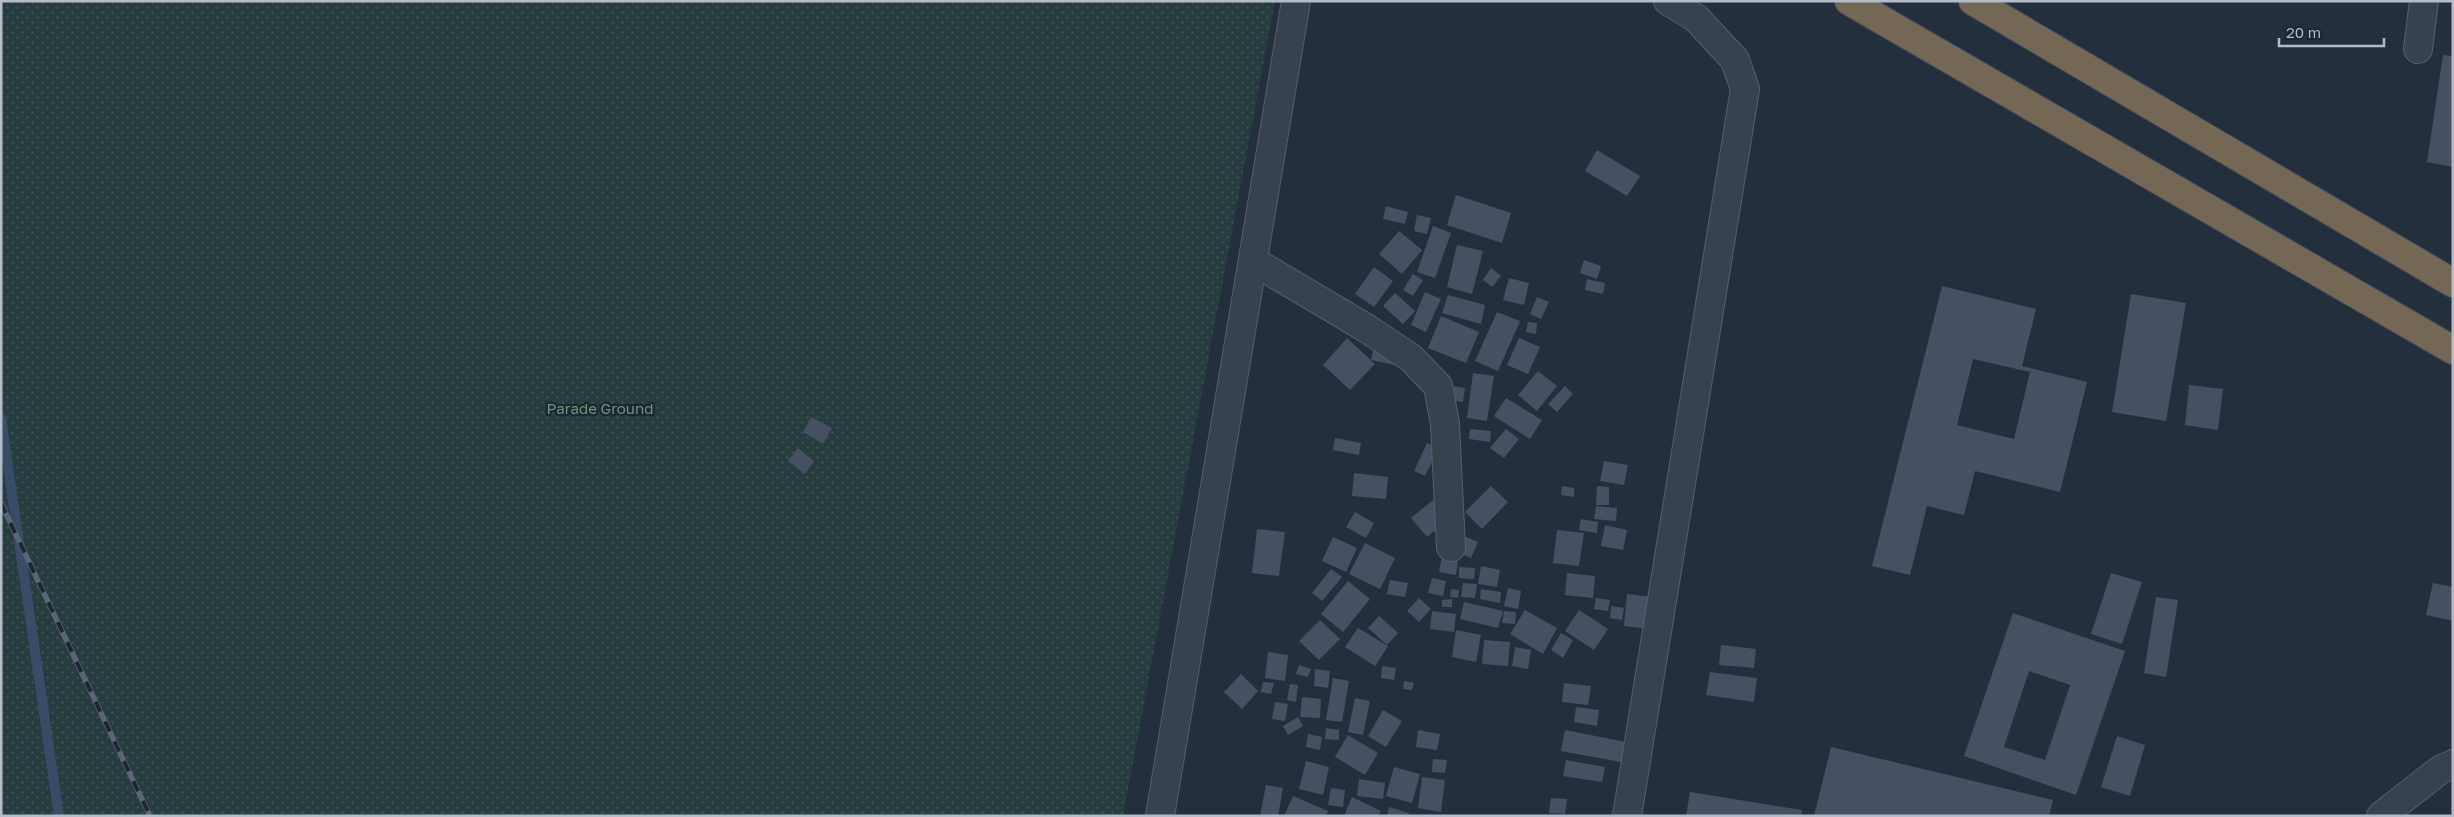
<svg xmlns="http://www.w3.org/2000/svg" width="2454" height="817" viewBox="0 0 2454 817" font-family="'Golos Text',sans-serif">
  <defs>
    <pattern id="park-dots" width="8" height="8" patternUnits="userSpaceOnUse" patternTransform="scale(1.25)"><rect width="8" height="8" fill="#263c3f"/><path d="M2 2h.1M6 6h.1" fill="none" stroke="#435659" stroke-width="1.8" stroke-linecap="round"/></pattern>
  </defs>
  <rect width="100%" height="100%" fill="#242f3e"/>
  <path fill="url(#park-dots)" d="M 1,1 L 1275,1 L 1123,816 L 1,816 Z"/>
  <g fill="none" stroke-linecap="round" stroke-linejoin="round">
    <path stroke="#394c67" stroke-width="10" d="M 1,418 L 59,816"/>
  </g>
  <path fill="#455162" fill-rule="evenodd" d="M 2443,55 L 2453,56 L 2453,167 L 2427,162 Z
    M 1597,150 L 1640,176 L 1627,196 L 1585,171 Z
    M 1456,195 L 1511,213 L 1502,243 L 1447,225 Z
    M 1386,206 L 1408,212 L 1405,224 L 1383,219 Z
    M 1417,215 L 1431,218 L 1427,234 L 1414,231 Z
    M 1433,226 L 1451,233 L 1435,278 L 1417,272 Z
    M 1399,231 L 1422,250 L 1402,274 L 1379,254 Z
    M 1457,245 L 1483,251 L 1472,294 L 1447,287 Z
    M 1584,260 L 1601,266 L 1597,279 L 1580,273 Z
    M 1374,267 L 1393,281 L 1374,307 L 1355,294 Z
    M 1491,268 L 1501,276 L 1492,287 L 1483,280 Z
    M 1413,274 L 1423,280 L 1413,296 L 1403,290 Z
    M 1509,278 L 1529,283 L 1524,305 L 1503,300 Z
    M 1587,279 L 1605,283 L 1603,294 L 1585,290 Z
    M 1942,286 L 2036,309 L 2022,366 L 2087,382 L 2060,492 L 1975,471 L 1964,515 L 1927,506 L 1910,575 L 1872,566 ZM 1973,359 L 2030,372 L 2014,439 L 1957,425 Z
    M 1425,292 L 1441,299 L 1426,332 L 1411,325 Z
    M 1395,293 L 1415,311 L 1403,324 L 1383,306 Z
    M 2131,294 L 2186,303 L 2166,421 L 2112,412 Z
    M 1448,295 L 1485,305 L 1481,324 L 1442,313 Z
    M 1537,297 L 1549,302 L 1541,319 L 1530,314 Z
    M 1497,312 L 1520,321 L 1498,371 L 1475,361 Z
    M 1441,316 L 1479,332 L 1466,363 L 1428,348 Z
    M 1528,322 L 1537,323 L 1536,334 L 1526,332 Z
    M 1347,338 L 1375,364 L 1350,390 L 1323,365 Z
    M 1519,338 L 1540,347 L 1528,374 L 1507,365 Z
    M 1374,346 L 1398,351 L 1395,365 L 1371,360 Z
    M 1538,371 L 1557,386 L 1537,411 L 1518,395 Z
    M 1473,373 L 1494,376 L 1487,421 L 1467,418 Z
    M 1446,385 L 1465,388 L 1463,402 L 1443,399 Z
    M 2189,385 L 2223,389 L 2218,430 L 2185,425 Z
    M 1565,386 L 1573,394 L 1557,412 L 1548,404 Z
    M 1506,398 L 1542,420 L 1530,439 L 1494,416 Z
    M 811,417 L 832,428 L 823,444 L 803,432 Z
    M 1470,429 L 1491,431 L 1490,442 L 1469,439 Z
    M 1506,429 L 1519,439 L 1504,458 L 1490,448 Z
    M 1335,438 L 1361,443 L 1359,455 L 1333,450 Z
    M 1427,443 L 1439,448 L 1425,476 L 1414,471 Z
    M 798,448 L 814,461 L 805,474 L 788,461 Z
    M 1604,461 L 1628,465 L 1624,485 L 1600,481 Z
    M 1354,473 L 1388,477 L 1386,499 L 1352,496 Z
    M 1491,486 L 1508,502 L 1482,529 L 1465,512 Z
    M 1562,486 L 1574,488 L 1574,497 L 1561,495 Z
    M 1597,486 L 1609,487 L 1609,505 L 1596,505 Z
    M 1433,500 L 1449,519 L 1427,537 L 1411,518 Z
    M 1596,506 L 1617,508 L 1616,521 L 1594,519 Z
    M 1355,512 L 1374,523 L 1366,538 L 1346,527 Z
    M 1581,519 L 1598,522 L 1597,533 L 1579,530 Z
    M 1605,525 L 1627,530 L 1623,550 L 1601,546 Z
    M 1257,529 L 1285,532 L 1279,576 L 1252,573 Z
    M 1557,530 L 1584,533 L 1579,566 L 1553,563 Z
    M 1461,535 L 1478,542 L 1471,558 L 1454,551 Z
    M 1333,537 L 1357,548 L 1346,572 L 1322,561 Z
    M 1365,543 L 1395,558 L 1380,589 L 1349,574 Z
    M 1442,556 L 1458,559 L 1456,575 L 1439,572 Z
    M 1481,566 L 1500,570 L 1497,587 L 1478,584 Z
    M 1459,567 L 1475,568 L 1474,579 L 1459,578 Z
    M 1331,569 L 1342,577 L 1322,601 L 1312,593 Z
    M 1567,573 L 1595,576 L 1593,598 L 1565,595 Z
    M 2111,573 L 2142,582 L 2122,644 L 2091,634 Z
    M 1432,578 L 1446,581 L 1443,596 L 1428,593 Z
    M 1390,580 L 1408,583 L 1405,597 L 1387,594 Z
    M 1348,581 L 1370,599 L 1343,632 L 1321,614 Z
    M 1463,583 L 1477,584 L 1475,598 L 1461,597 Z
    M 2433,583 L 2453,587 L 2453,621 L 2426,615 Z
    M 1508,588 L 1521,591 L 1518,609 L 1504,606 Z
    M 1451,589 L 1459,590 L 1458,598 L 1450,597 Z
    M 1481,589 L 1501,592 L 1500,603 L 1480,599 Z
    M 1627,594 L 1653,597 L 1650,629 L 1624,626 Z
    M 2156,597 L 2178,600 L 2166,677 L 2144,673 Z
    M 1419,598 L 1431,609 L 1419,622 L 1407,611 Z
    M 1596,598 L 1610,600 L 1608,611 L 1594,609 Z
    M 1452,599 L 1452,607 L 1442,607 L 1442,600 Z
    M 1464,602 L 1503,611 L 1498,628 L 1460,619 Z
    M 1611,606 L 1624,608 L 1622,620 L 1610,618 Z
    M 1525,610 L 1557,628 L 1543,654 L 1510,634 Z
    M 1579,610 L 1608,629 L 1594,650 L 1565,631 Z
    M 1432,611 L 1456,614 L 1454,632 L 1430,629 Z
    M 1504,611 L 1516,612 L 1515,624 L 1502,623 Z
    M 2013,613 L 2125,651 L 2076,795 L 1964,756 ZM 2029,671 L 2070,685 L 2045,760 L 2004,747 Z
    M 1379,616 L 1398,633 L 1387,645 L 1368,628 Z
    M 1320,620 L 1340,639 L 1319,660 L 1299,641 Z
    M 1358,628 L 1388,646 L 1375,666 L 1345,647 Z
    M 1456,630 L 1481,635 L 1476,662 L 1452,657 Z
    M 1561,633 L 1573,640 L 1563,658 L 1551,650 Z
    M 1484,640 L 1510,642 L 1508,666 L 1482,664 Z
    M 1721,645 L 1756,649 L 1754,668 L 1719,665 Z
    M 1515,647 L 1531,650 L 1528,669 L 1512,666 Z
    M 1268,652 L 1288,655 L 1285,681 L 1265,678 Z
    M 1299,665 L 1311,669 L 1308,677 L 1296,674 Z
    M 1382,666 L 1396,668 L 1394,680 L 1381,678 Z
    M 1315,669 L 1330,671 L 1328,688 L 1314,686 Z
    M 1710,672 L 1757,678 L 1754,702 L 1706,695 Z
    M 1241,674 L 1258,691 L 1242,709 L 1224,692 Z
    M 1333,678 L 1349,681 L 1342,722 L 1326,720 Z
    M 1404,681 L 1414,683 L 1412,690 L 1403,689 Z
    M 1263,682 L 1274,683 L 1271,694 L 1261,692 Z
    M 1564,683 L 1591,686 L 1588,705 L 1562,702 Z
    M 1290,684 L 1298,685 L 1296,702 L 1287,700 Z
    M 1302,697 L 1321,699 L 1320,718 L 1300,717 Z
    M 1355,698 L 1370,701 L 1363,735 L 1348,732 Z
    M 1275,702 L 1288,704 L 1285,721 L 1272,719 Z
    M 1576,707 L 1599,710 L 1597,726 L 1574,722 Z
    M 1383,710 L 1402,721 L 1386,747 L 1368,736 Z
    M 1298,717 L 1303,726 L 1288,735 L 1283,726 Z
    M 1326,728 L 1339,730 L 1339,740 L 1325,739 Z
    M 1418,730 L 1440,734 L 1437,750 L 1416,747 Z
    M 1565,730 L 1641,745 L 1637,765 L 1561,751 Z
    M 1308,734 L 1322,737 L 1320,750 L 1306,747 Z
    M 1348,735 L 1378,753 L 1365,775 L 1335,757 Z
    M 2117,736 L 2145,745 L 2130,796 L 2101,787 Z
    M 1831,747 L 2053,800 L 2049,816 L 1814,816 Z
    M 1433,759 L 1447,760 L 1445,773 L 1432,772 Z
    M 1566,760 L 1605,767 L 1602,782 L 1563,776 Z
    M 1306,761 L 1329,767 L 1323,795 L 1299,789 Z
    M 1394,767 L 1420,774 L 1412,803 L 1386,796 Z
    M 1422,777 L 1445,780 L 1441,812 L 1418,808 Z
    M 1359,779 L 1385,783 L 1383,799 L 1357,796 Z
    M 1266,785 L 1283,788 L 1278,816 L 1260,816 Z
    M 1331,788 L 1345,790 L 1343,807 L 1328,805 Z
    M 1690,792 L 1802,810 L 1801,816 L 1686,816 Z
    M 1293,796 L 1328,811 L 1326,816 L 1284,816 Z
    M 1352,797 L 1381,811 L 1378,816 L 1344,816 Z
    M 1551,798 L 1567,799 L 1565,814 L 1549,813 Z
    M 1389,807 L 1409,813 L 1408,816 L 1387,816 Z"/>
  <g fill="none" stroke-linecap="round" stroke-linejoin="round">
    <g stroke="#565f6c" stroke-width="30">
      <path id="street" d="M 2418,49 L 2424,1
        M 1253,261 L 1366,328 L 1411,358 L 1438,386 L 1445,424 L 1451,547
        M 1160,816 L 1296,1
        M 1627,816 L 1745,89 L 1735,60 L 1696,18 L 1668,1
        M 2381,816 L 2440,770 L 2453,764"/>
    </g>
    <g stroke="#434c59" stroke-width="30">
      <path id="highway" d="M 1849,1 L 2453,350
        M 1973,1 L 2453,283"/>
    </g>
    <use href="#street" stroke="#38414e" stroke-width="28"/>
    <use href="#highway" stroke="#746855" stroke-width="28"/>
    <g stroke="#5a6575" stroke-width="5.5">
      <path id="rail" d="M 1,503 L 150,816"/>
    </g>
    <use href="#rail" stroke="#1d2633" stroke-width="4" stroke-dasharray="11" stroke-linecap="butt"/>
  </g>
  <g text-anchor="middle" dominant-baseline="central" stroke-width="4.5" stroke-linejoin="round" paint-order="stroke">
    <g font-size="15" fill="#6b9a76" stroke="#1d2633">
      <text x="600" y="408">Parade Ground</text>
    </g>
  </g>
  <rect width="2454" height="817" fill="none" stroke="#b4bcc9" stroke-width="5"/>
  <path d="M2279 38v8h105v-8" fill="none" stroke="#b4bcc9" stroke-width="2.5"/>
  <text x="2286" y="38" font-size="15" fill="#b4bcc9" stroke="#1d2633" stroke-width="4" paint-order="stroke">20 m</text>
</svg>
